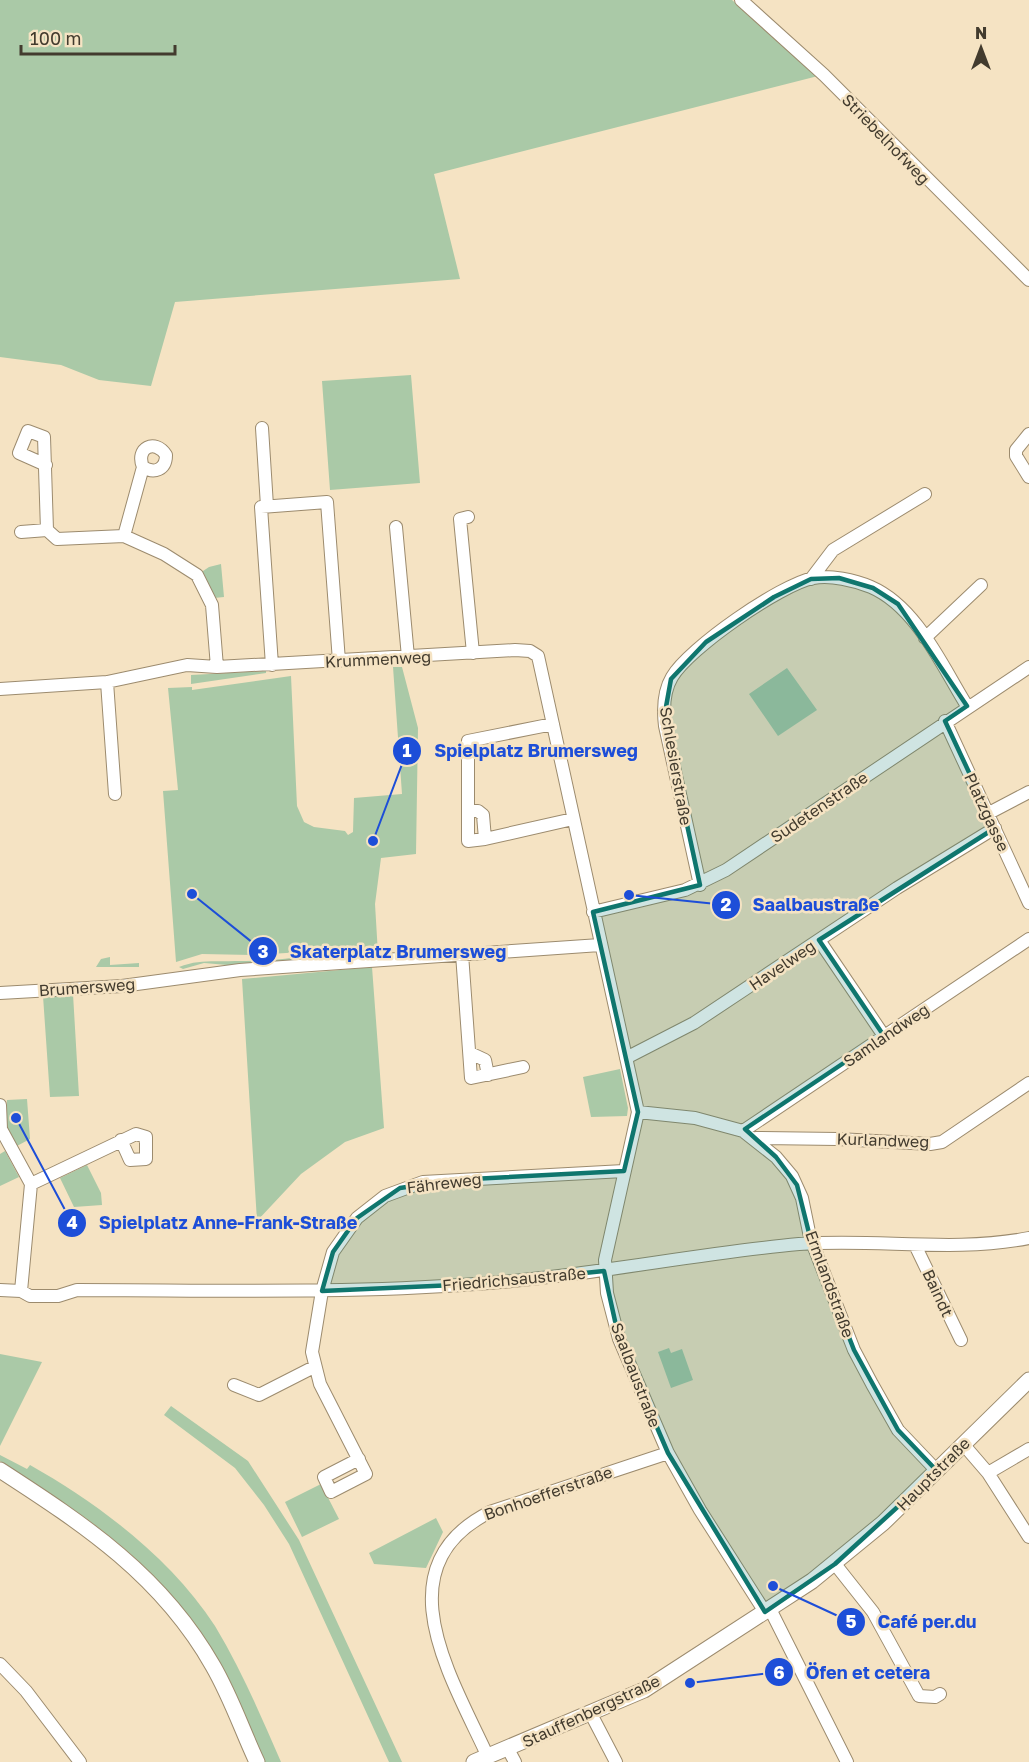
<svg xmlns="http://www.w3.org/2000/svg" width="1029" height="1762" viewBox="0 0 1029 1762" font-family="'Golos Text',sans-serif">
  <rect width="100%" height="100%" fill="#f5e3c3"/>
  <path fill="#aac9a7" d="M 0,0 L 732,0 L 818,76 L 434,174 L 460,279 L 175,302 L 151,386 L 99,380 L 61,365 L 0,357 Z
    M 411,375 L 420,483 L 330,490 L 322,381 Z
    M 221,564 L 224,597 L 214,598 L 200,573 L 209,567 Z
    M 393,667 L 402,667 L 418,728 L 416,854 L 381,858 L 375,904 L 378,954 L 331,946 L 302,952 L 252,955 L 202,954 L 176,962 L 163,791 L 178,790 L 168,688 L 192,687 L 192,690 L 291,676 L 297,806 L 304,822 L 314,827 L 345,831 L 348,835 L 353,832 L 354,798 L 402,794 Z
    M 787,668 L 817,710 L 778,736 L 749,694 Z
    M 266,671 L 266,673 L 191,684 L 191,675 Z
    M 315,953 L 316,961 L 239,966 L 204,963 L 183,969 L 179,967 C 199,959 214,962 235,961 C 261,961 290,960 315,953 Z
    M 110,957 L 110,965 L 139,963 L 139,967 L 96,967 L 101,959 Z
    M 372,967 L 384,1128 L 345,1142 L 301,1174 L 257,1221 L 242,979 Z
    M 73,994 L 79,1096 L 50,1097 L 43,996 Z
    M 620,1069 L 628,1108 L 627,1116 L 591,1117 L 583,1077 Z
    M 27,1099 L 30,1139 L 15,1147 L 5,1130 L 4,1106 L 7,1105 L 7,1100 Z
    M 5,1151 L 19,1177 L 0,1186 L 0,1154 Z
    M 87,1165 L 101,1193 L 102,1205 L 74,1207 L 60,1178 Z
    M 669,1348 L 671,1353 L 682,1349 L 693,1380 L 671,1388 L 658,1352 Z
    M 0,1354 L 42,1362 L 0,1446 Z
    M 171,1406 L 248,1461 L 299,1540 L 402,1762 L 389,1762 L 289,1544 L 264,1505 L 235,1468 L 164,1415 Z
    M 0,1455 L 27,1469 L 30,1465 C 99,1504 171,1558 215,1626 C 241,1669 261,1716 281,1762 L 265,1762 C 239,1706 214,1648 174,1599 C 127,1541 62,1501 0,1461 Z
    M 321,1484 L 339,1519 L 302,1537 L 285,1502 Z
    M 436,1518 L 443,1532 L 426,1568 L 374,1564 L 369,1553 Z"/>
  <g fill="none" stroke-linecap="round" stroke-linejoin="round">
    <g stroke="#9c8b6e" stroke-width="14">
      <path id="minor" d="M 741,0 L 824,75 L 1029,280
        M 262,428 L 267,506
        M 1029,434 L 1016,450 L 1016,456 L 1029,477
        M 46,465 L 19,453 L 28,431 L 44,437 L 47,530 L 57,539 L 124,536 L 164,554 L 197,575 L 212,605 L 217,667
        M 468,517 L 460,519 L 473,653
        M 396,527 L 408,657
        M 21,532 L 47,530
        M 124,536 L 143,467 C 135,448 155,438 166,455 C 166,470 154,474 143,467
        M 811,579 L 833,550 L 925,494
        M 925,638 L 981,585
        M 272,665 L 261,507 L 327,502 L 339,661
        M 107,682 L 115,794
        M 0,689 L 107,682 L 187,665 L 217,667 L 515,650 L 530,651 L 538,656 L 638,1112 L 605,1260 L 607,1293 L 619,1339 L 668,1453 L 700,1510 L 765,1612
        M 945,721 L 1029,903
        M 553,724 L 468,741 L 468,841 L 485,839 L 573,819
        M 468,811 L 478,811 L 483,815 L 485,839
        M 989,813 L 1029,792
        M 700,885 L 665,726 C 663,709 663,692 672,677 C 689,648 780,585 813,578 C 831,575 854,580 871,587 C 917,607 942,666 967,706
        M 593,912 L 685,890 L 726,870 L 1029,667
        M 819,940 L 884,1036
        M 462,954 L 471,1078 L 523,1067
        M 0,993 L 122,986 L 240,970 L 600,945
        M 470,1053 L 485,1060 L 488,1075
        M 626,1058 L 694,1023 L 897,888 L 995,828
        M 0,1105 L 1,1129 L 31,1184 L 21,1291
        M 638,1112 L 695,1118 L 743,1131 L 776,1157 L 792,1176 L 802,1198 L 810,1237 L 854,1350 L 872,1384 L 898,1430 L 937,1471
        M 743,1131 L 1029,939
        M 756,1138 L 838,1139 L 930,1144 L 942,1142 L 1029,1083
        M 31,1184 L 136,1134 L 146,1137 L 146,1159 L 130,1160 L 121,1140
        M 915,1245 L 961,1340
        M 0,1290 L 21,1291 L 30,1296 L 58,1296 L 77,1290 C 210,1290 343,1294 475,1284 C 584,1277 691,1254 799,1244 C 876,1238 953,1253 1029,1238
        M 234,1385 L 259,1395 L 314,1367
        M 963,1444 L 988,1473 L 1029,1537
        M 359,1459 L 324,1477 L 331,1492 L 366,1474 L 320,1384 L 312,1352 L 322,1291 L 333,1252 L 357,1218 L 385,1196 L 423,1182 L 624,1171
        M 988,1473 L 1029,1449
        M 835,1564 L 873,1612 L 919,1696 L 935,1697 L 940,1694
        M 770,1609 L 847,1762
        M 0,1664 L 26,1691 L 80,1762
        M 591,1714 L 616,1762
        M 508,1749 L 515,1762
        M 488,1757 C 452,1678 381,1567 490,1512 L 668,1453"/>
    </g>
    <g stroke="#9c8b6e" stroke-width="17">
      <path id="tertiary" d="M 0,1470 C 85,1525 162,1576 213,1666 C 231,1697 242,1730 257,1762
        M 474,1762 L 644,1690 L 812,1581 L 883,1523 L 1029,1380"/>
    </g>
    <use href="#minor" stroke="#fff" stroke-width="12"/>
    <use href="#tertiary" stroke="#fff" stroke-width="15"/>
  </g>
  <path fill="#0f766e" fill-opacity="0.2" stroke="#0f766e" stroke-width="4.5" stroke-linejoin="round" d="M 839,578 L 873,588 L 898,604 L 967,706 L 945,721 L 995,828 L 819,940 L 884,1036 L 745,1129 L 776,1157 L 797,1185 L 810,1237 L 854,1350 L 898,1430 L 937,1471 L 835,1564 L 765,1612 L 668,1453 L 619,1339 L 604,1271 L 477,1284 L 322,1291 L 333,1252 L 357,1218 L 400,1188 L 453,1180 L 624,1171 L 638,1112 L 593,912 L 700,885 L 664,718 L 671,679 L 706,642 L 774,597 L 811,579 Z"/>
  <g text-anchor="middle" dominant-baseline="central" stroke-width="5" stroke-linejoin="round" paint-order="stroke">
    <g font-size="16" fill="#423b2e" stroke="#f5e3c3">
      <text transform="translate(886 139) rotate(46)">Striebelhofweg</text>
      <text transform="translate(378 659) rotate(-3)">Krummenweg</text>
      <text transform="translate(676 766) rotate(80)">Schlesierstraße</text>
      <text transform="translate(819 807) rotate(-34)">Sudetenstraße</text>
      <text transform="translate(987 812) rotate(65)">Platzgasse</text>
      <text transform="translate(782 965) rotate(-34)">Havelweg</text>
      <text transform="translate(87 987) rotate(-4)">Brumersweg</text>
      <text transform="translate(886 1035) rotate(-34)">Samlandweg</text>
      <text transform="translate(883 1140) rotate(2)">Kurlandweg</text>
      <text transform="translate(444 1183) rotate(-7)">Fähreweg</text>
      <text transform="translate(514 1279) rotate(-5)">Friedrichsaustraße</text>
      <text transform="translate(830 1284) rotate(70)">Ermlandstraße</text>
      <text transform="translate(938 1293) rotate(65)">Baindt</text>
      <text transform="translate(636 1375) rotate(69)">Saalbaustraße</text>
      <text transform="translate(933 1474) rotate(-45)">Hauptstraße</text>
      <text transform="translate(548 1493) rotate(-19)">Bonhoefferstraße</text>
      <text transform="translate(591 1711) rotate(-25)">Stauffenbergstraße</text>
    </g>
  </g>
  <path fill="none" stroke="#1d4ed8" stroke-width="2" d="M373 841L407 751M629 895L726 905M192 894L263 951M16 1118L72 1223M773 1586L851 1622M690 1683L779 1672"/>
  <g fill="#1d4ed8" stroke="#f5e3c3" stroke-width="2">
    <circle cx="373" cy="841" r="6"/>
    <circle cx="629" cy="895" r="6"/>
    <circle cx="192" cy="894" r="6"/>
    <circle cx="16" cy="1118" r="6"/>
    <circle cx="773" cy="1586" r="6"/>
    <circle cx="690" cy="1683" r="6"/>
    <circle cx="407" cy="751" r="15"/>
    <circle cx="726" cy="905" r="15"/>
    <circle cx="263" cy="951" r="15"/>
    <circle cx="72" cy="1223" r="15"/>
    <circle cx="851" cy="1622" r="15"/>
    <circle cx="779" cy="1672" r="15"/>
  </g>
  <g font-size="18" text-anchor="middle" font-weight="bold" fill="#fff">
    <text x="407" y="757">1</text>
    <text x="726" y="911">2</text>
    <text x="263" y="958">3</text>
    <text x="72" y="1229">4</text>
    <text x="851" y="1628">5</text>
    <text x="779" y="1679">6</text>
  </g>
  <g font-size="18" text-anchor="middle" font-weight="bold" fill="#1d4ed8" stroke="#f5e3c3" stroke-width="5" stroke-linejoin="round" paint-order="stroke">
    <text x="536" y="757">Spielplatz Brumersweg</text>
    <text x="816" y="911">Saalbaustraße</text>
    <text x="398" y="958">Skaterplatz Brumersweg</text>
    <text x="228" y="1229">Spielplatz Anne-Frank-Straße</text>
    <text x="927" y="1628">Café per.du</text>
    <text x="868" y="1679">Öfen et cetera</text>
  </g>
  <g transform="translate(981 48)" stroke="#f5e3c3" stroke-width="4.5" paint-order="stroke">
  <path d="M0-4.5L10 22L0 15L-10 22Z" fill="#423b2e"/>
  <text y="-9" font-size="16" font-weight="bold" text-anchor="middle" fill="#423b2e">N</text>
  </g>
  <path d="M21 45v9h154v-9" fill="none" stroke="#423b2e" stroke-width="3"/>
  <text x="30" y="45" font-size="18" fill="#423b2e" stroke="#f5e3c3" stroke-width="4.5" paint-order="stroke">100 m</text>
</svg>
